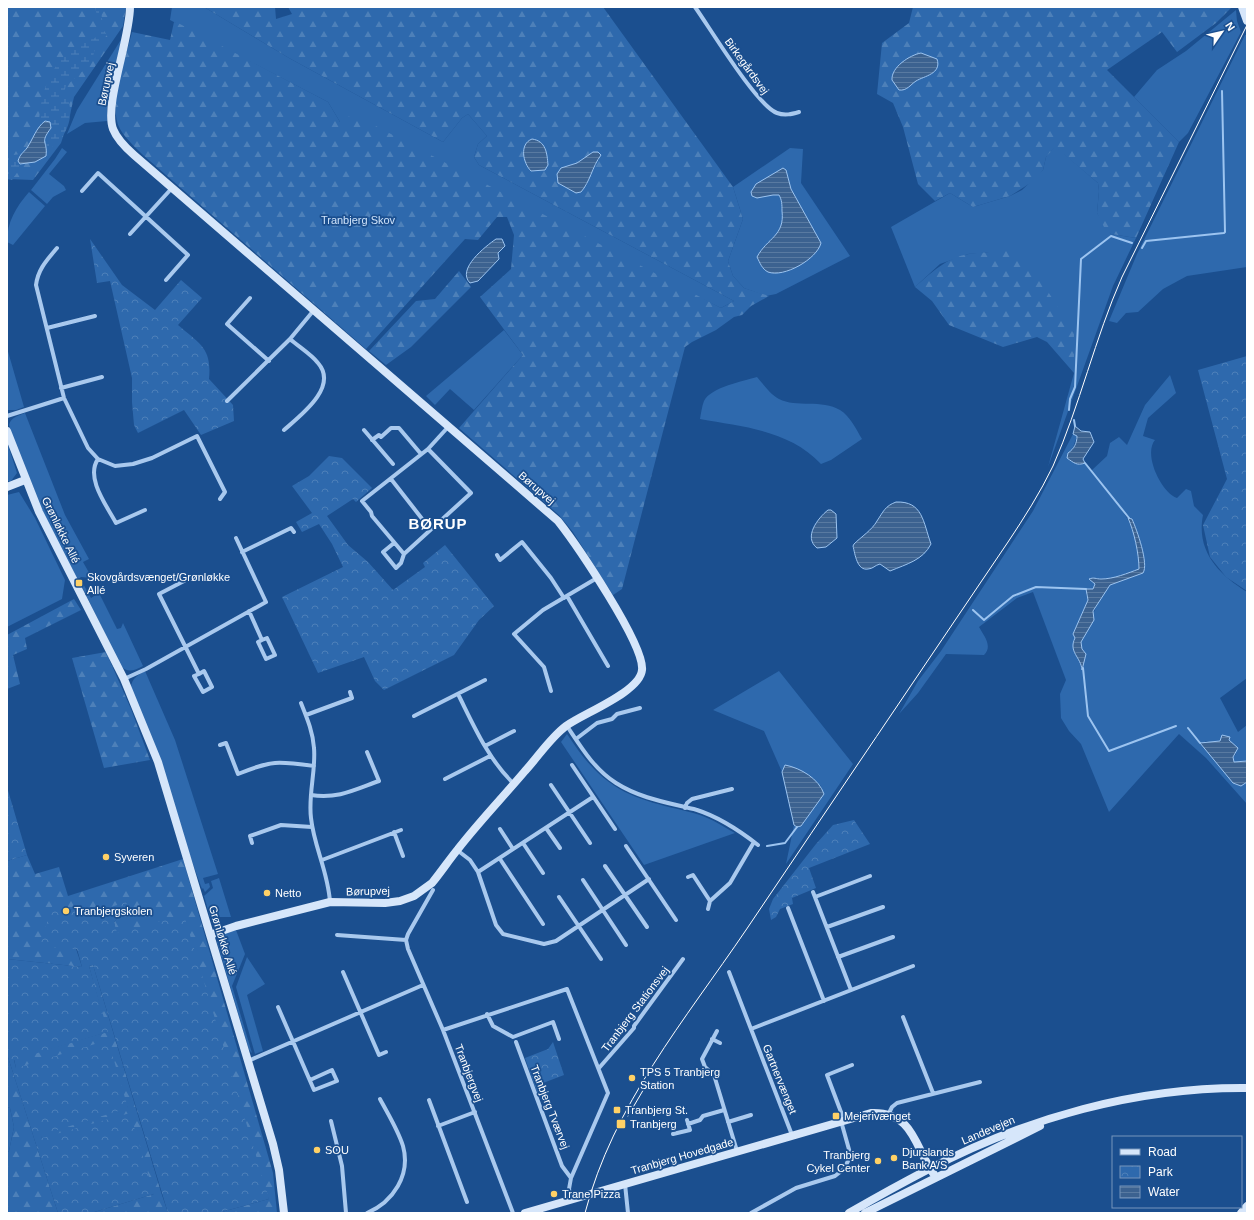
<svg xmlns="http://www.w3.org/2000/svg" width="1254" height="1220" viewBox="0 0 1254 1220" font-family="Helvetica,sans-serif">
  <defs>
    <pattern id="forest-firs" width="22" height="20" patternUnits="userSpaceOnUse"><rect width="22" height="20" fill="#2e69ad"/><path d="M5 1l3.5 6h-7zM16 11l3.5 6h-7z" fill="#4d80b9"/></pattern>
    <pattern id="wetland-marsh" width="20" height="14" patternUnits="userSpaceOnUse"><rect width="20" height="14" fill="#2e69ad"/><path d="M1 5h8M5 5V1M11 12h8M15 12V8" fill="none" stroke="#4d80b9"/></pattern>
    <pattern id="park-crowns" width="20" height="18" patternUnits="userSpaceOnUse"><rect width="20" height="18" fill="#2e69ad"/><path d="M2 6a3 3 0 1 1 6 0M12 15a3 3 0 1 1 6 0" fill="none" stroke="#4d80b9"/></pattern>
    <pattern id="water-rules" width="6" height="5" patternUnits="userSpaceOnUse"><rect width="6" height="5" fill="#3c6290"/><path d="M0 2.5h6" fill="none" stroke="#597aa1"/></pattern>
  </defs>
  <rect width="100%" height="100%" fill="#1b4f8f"/>
  <path fill="#2e69ad" fill-rule="evenodd" d="M 172,7 L 204,7 L 289,58 L 443,142 L 462,118 L 468,114 L 487,136 L 478,144 L 474,157 L 479,165 L 734,301 L 721,308 L 340,122 L 328,102 L 170,20 Z
    M 1236,10 L 1237,21 L 1241,32 L 1188,133 L 1179,142 L 1134,97 L 1157,70 L 1186,51 Z
    M 1245,35 L 1247,35 L 1247,267 L 1187,276 L 1163,289 L 1138,312 L 1126,313 L 1117,323 L 1109,321 L 1137,254 Z
    M 122,38 L 107,103 L 107,121 L 85,123 L 67,134 L 77,110 Z
    M 1055,146 L 1098,183 L 1099,191 L 1097,213 L 1111,234 L 1136,238 L 1113,286 L 1048,467 L 1074,373 L 1074,332 L 995,252 L 968,254 L 940,264 L 915,287 L 891,227 L 950,193 L 973,207 L 1010,196 L 1022,190 L 1043,170 L 1046,157 Z
    M 62,148 L 67,152 L 49,174 L 64,186 L 66,190 L 53,197 L 47,204 L 31,190 L 55,159 Z
    M 790,148 L 803,149 L 801,183 L 850,256 L 776,294 L 766,296 L 744,288 L 733,276 L 728,261 L 743,219 L 733,187 Z
    M 29,192 L 45,206 L 13,245 L 7,242 C 7,222 16,207 29,192 Z
    M 504,330 L 523,355 L 474,410 L 450,389 L 435,405 L 426,396 Z
    M 7,348 L 24,407 L 16,410 L 7,410 Z
    M 1170,375 L 1176,393 L 1148,418 L 1143,436 L 1155,440 C 1143,454 1161,492 1177,498 L 1186,489 L 1191,491 L 1194,506 L 1203,515 C 1196,551 1218,574 1247,592 L 1247,678 L 1220,698 L 1238,732 L 1247,725 L 1247,761 L 1234,762 L 1233,757 L 1236,754 L 1228,740 L 1230,737 L 1214,743 L 1205,741 L 1233,783 L 1241,786 L 1247,782 L 1247,804 L 1206,758 L 1179,734 L 1109,812 L 1081,744 L 1069,731 L 1061,718 L 1060,694 L 1066,680 L 1033,592 L 1017,598 L 979,627 C 984,636 993,646 984,655 L 946,654 L 918,693 L 899,714 L 918,681 L 941,651 L 1033,511 L 1073,434 L 1077,436 L 1072,450 L 1079,465 L 1085,463 L 1091,471 L 1107,456 L 1110,443 L 1119,437 L 1127,445 L 1145,405 ZM 1118,504 L 1129,518 L 1132,519 C 1137,530 1149,564 1143,573 L 1110,585 L 1100,598 L 1081,642 L 1082,669 C 1081,657 1068,651 1075,638 L 1073,634 L 1088,600 L 1086,594 L 1093,589 L 1095,584 L 1089,579 L 1114,578 L 1139,569 C 1139,557 1135,530 1128,520 C 1125,514 1120,509 1118,504 Z
    M 757,377 C 764,385 770,394 779,399 C 796,408 822,399 840,410 C 850,416 856,429 862,439 L 831,460 L 821,464 C 789,430 744,427 700,419 C 701,413 702,406 704,401 C 711,387 744,381 757,377 Z
    M 25,413 L 65,515 L 89,559 L 83,562 L 92,578 L 81,577 L 77,580 C 51,530 25,479 9,425 C 11,417 18,416 25,413 Z
    M 7,442 L 17,473 L 11,481 L 7,481 Z
    M 19,492 L 35,518 L 65,580 L 62,599 L 7,627 L 7,495 Z
    M 81,580 L 91,598 L 99,593 L 117,629 L 121,628 L 123,623 L 143,666 C 135,670 128,674 121,666 L 79,581 Z
    M 145,671 L 175,740 L 218,874 L 203,878 L 205,884 L 209,883 L 210,887 L 205,892 L 203,888 L 202,889 L 195,870 L 131,687 C 132,678 138,675 145,671 Z
    M 779,671 L 853,764 L 786,864 L 794,825 L 797,827 L 801,826 L 823,794 L 821,786 L 785,765 L 782,772 L 764,731 L 713,710 Z
    M 567,734 C 579,752 591,769 609,782 C 635,802 670,806 700,815 C 712,819 724,827 735,833 L 644,865 L 561,742 Z
    M 219,878 L 231,917 L 210,917 L 204,896 L 213,888 L 211,881 Z
    M 236,930 L 245,954 L 232,986 L 252,1053 L 249,1050 L 217,942 L 223,934 Z
    M 247,957 L 265,984 L 247,995 L 263,1051 L 255,1054 L 236,987 Z
    M 7,1107 L 10,1108 L 14,1127 L 9,1151 L 7,1153 Z"/>
  <path fill="url(#forest-firs)" fill-rule="evenodd" d="M 7,7 L 126,7 L 123,26 L 74,97 L 69,119 L 61,143 L 33,180 L 7,179 Z
    M 204,7 L 275,7 L 276,19 L 292,14 L 288,7 L 603,7 L 733,187 L 743,219 L 728,261 L 733,276 L 744,288 L 769,296 L 751,306 L 742,315 L 734,317 L 716,330 L 692,342 L 685,347 L 622,589 L 613,595 L 573,532 L 559,515 L 459,428 L 523,355 L 480,297 L 511,269 L 514,235 L 507,217 L 497,217 L 478,240 L 465,239 L 366,349 L 143,155 C 135,147 126,139 120,129 C 107,106 126,57 132,32 L 170,40 L 174,22 L 178,23 L 328,102 L 340,122 L 353,114 L 721,308 L 734,301 L 479,165 L 474,157 L 478,144 L 487,136 L 468,114 L 462,118 L 443,142 L 289,58 ZM 525,144 L 545,170 L 531,171 L 524,158 ZM 593,153 L 601,155 L 589,178 L 587,185 L 576,193 L 570,189 L 561,168 L 577,163 Z
    M 913,7 L 1232,7 L 1216,23 L 1177,52 L 1162,32 L 1107,70 L 1179,142 L 1136,238 L 1111,234 L 1104,227 L 1097,213 L 1099,191 L 1098,183 L 1055,147 L 1046,157 L 1043,170 L 1035,180 L 1010,196 L 973,207 L 950,193 L 935,201 L 918,184 L 903,127 L 893,103 L 877,94 L 882,43 L 909,23 Z
    M 1005,246 L 1036,273 L 1074,332 L 1074,373 L 1047,342 L 1037,337 L 1003,347 L 949,325 L 932,301 L 915,287 C 931,273 947,257 969,254 C 985,251 990,255 1005,246 Z
    M 459,271 L 471,287 L 411,347 L 386,365 L 369,351 L 416,301 L 435,299 Z
    M 74,599 L 81,610 L 25,638 L 27,649 L 13,655 L 20,684 L 7,689 L 7,635 Z
    M 106,652 L 131,709 L 150,760 L 104,768 L 72,658 Z
    M 27,855 L 35,874 L 59,867 L 68,896 L 183,859 L 273,1173 L 277,1213 L 218,1213 L 269,1199 L 116,933 L 114,922 L 127,908 L 96,912 L 63,909 L 82,967 L 7,959 L 7,861 Z
    M 93,965 L 161,1192 L 168,1213 L 91,1213 L 154,1194 L 42,1138 L 40,1134 L 128,1107 L 16,1068 L 14,1059 L 107,1032 L 89,966 Z
    M 7,1054 L 58,1213 L 7,1213 L 7,1153 L 9,1151 L 14,1127 L 10,1108 L 7,1107 Z"/>
  <path fill="url(#wetland-marsh)" d="M 95,7 L 115,7 L 110,10 L 101,12 L 104,31 L 107,35 L 95,49 L 92,60 L 86,68 L 66,86 L 64,92 C 78,112 67,140 47,150 C 41,140 45,136 51,128 L 45,121 L 39,125 C 40,93 50,63 79,44 C 86,40 94,40 101,34 Z
    M 20,154 L 18,161 L 23,164 L 12,180 L 7,179 L 7,156 Z"/>
  <path fill="url(#park-crowns)" d="M 90,239 L 122,285 L 155,310 L 181,280 L 202,298 L 178,325 C 200,344 212,348 209,379 L 233,405 L 234,421 L 201,435 L 184,410 L 138,433 L 134,425 L 132,402 L 132,378 L 110,281 L 97,283 Z
    M 1247,356 L 1247,591 L 1226,577 L 1210,557 L 1203,525 L 1227,479 L 1198,370 Z
    M 329,456 L 342,458 L 372,488 L 356,502 L 353,499 L 327,516 L 348,545 L 368,562 L 393,590 L 425,567 L 423,563 L 445,545 L 494,606 L 479,620 L 454,655 L 384,690 L 375,681 L 364,657 L 318,673 L 282,597 L 343,567 L 332,544 L 319,524 L 302,532 L 296,522 L 312,513 L 292,486 L 309,476 Z
    M 7,787 L 27,855 L 7,861 Z
    M 854,820 L 870,844 L 809,868 L 816,888 L 792,898 L 793,904 L 780,909 L 776,917 L 771,920 L 769,909 L 773,899 L 816,844 L 833,825 Z
    M 126,902 L 128,908 L 114,922 L 117,933 L 184,915 L 269,1199 L 218,1213 L 168,1213 L 93,965 L 89,966 L 108,1032 L 14,1060 L 16,1068 L 108,1040 L 128,1108 L 41,1135 L 42,1138 L 130,1113 L 154,1194 L 91,1213 L 58,1213 L 7,1054 L 7,959 L 82,967 L 77,949 L 39,947 L 53,904 L 63,909 L 96,912 Z
    M 553,1042 L 564,1075 L 543,1083 L 547,1092 L 538,1095 L 525,1058 L 548,1049 Z"/>
  <path fill="url(#water-rules)" stroke="#9cc4f0" d="M 921,53 L 937,59 C 942,74 924,76 916,81 C 910,85 907,91 899,90 L 892,80 C 891,67 910,55 921,53 Z
    M 45,121 L 50,122 L 51,128 C 39,144 48,140 46,156 L 35,162 L 20,164 L 18,161 C 20,154 23,153 27,148 C 33,139 36,128 45,121 Z
    M 532,139 C 546,141 547,153 548,165 L 545,170 L 531,171 C 523,163 519,144 532,139 Z
    M 593,152 L 598,152 L 601,155 C 592,167 590,182 581,192 L 576,193 L 558,183 L 557,174 L 561,168 L 577,163 Z
    M 783,168 L 786,170 L 791,189 L 821,243 C 817,259 784,278 768,272 C 762,269 760,263 757,257 C 767,238 785,236 782,211 C 782,205 782,200 779,195 L 773,195 L 757,198 L 752,196 L 751,192 L 756,184 Z
    M 496,239 L 502,239 L 505,246 L 498,253 L 499,259 L 478,281 L 470,283 C 456,269 486,246 496,239 Z
    M 1075,426 L 1081,431 L 1090,432 L 1094,442 L 1083,459 L 1085,463 C 1077,466 1074,463 1067,458 L 1068,453 C 1074,449 1077,443 1077,436 L 1073,434 Z
    M 896,502 C 923,501 923,522 931,544 C 923,560 907,564 890,571 L 880,564 C 875,565 873,569 868,569 C 857,571 855,554 853,546 L 854,544 C 861,537 872,530 877,521 C 883,512 885,506 896,502 Z
    M 828,510 L 831,510 L 836,514 L 837,538 L 826,547 L 817,548 C 803,537 818,518 828,510 Z
    M 1128,518 L 1132,519 C 1137,530 1149,564 1143,573 L 1110,585 L 1093,611 L 1094,620 L 1081,642 L 1082,649 L 1086,654 L 1082,670 C 1081,657 1068,652 1075,638 L 1073,634 L 1088,600 L 1086,589 L 1093,589 L 1095,584 L 1089,579 C 1094,577 1096,579 1101,579 C 1114,579 1128,573 1139,569 C 1139,554 1134,531 1128,518 Z
    M 1222,735 L 1230,737 L 1229,740 L 1238,748 L 1233,757 L 1234,762 L 1247,761 L 1247,782 L 1241,786 L 1233,783 L 1200,743 L 1220,741 Z
    M 785,765 C 801,768 819,779 824,794 L 801,826 L 797,827 L 794,825 L 782,772 Z"/>
  <g fill="none" stroke-linecap="round" stroke-linejoin="round">
    <path stroke="#9cc4f0" stroke-width="2" d="M 1142,248 L 1146,241 L 1224,233 L 1225,232 L 1222,91
      M 1069,410 L 1070,399 L 1075,387 L 1081,259 L 1111,236 L 1132,243
      M 1074,420 L 1075,426
      M 1085,463 L 1129,518
      M 973,610 L 984,620 L 1013,596 L 1036,587 L 1086,589
      M 1083,668 L 1088,716 L 1109,751 L 1176,726
      M 1188,728 L 1200,743
      M 767,846 L 785,843 L 797,827"/>
    <path stroke="#a9c9ee" stroke-width="4" d="M 695,7 C 710,28 757,106 777,113 C 785,116 792,114 799,112
      M 82,191 L 98,173 L 188,255 L 166,280
      M 130,234 L 172,188
      M 57,248 C 47,260 38,269 36,285 L 64,398 L 88,448 L 98,459 L 115,466 L 133,464 L 152,458 L 197,436 L 225,492 L 220,499
      M 250,298 L 227,324 L 269,361
      M 47,328 L 95,316
      M 61,388 L 102,377
      M 227,401 L 290,339
      M 7,416 L 64,398
      M 284,430 C 300,416 339,387 318,363 C 311,354 299,347 290,339 L 314,310
      M 364,430 L 393,464
      M 372,440 L 379,435 L 381,437 L 391,428 L 399,428 L 421,454
      M 428,449 L 471,493 L 404,554 L 372,516 L 371,512 L 362,501 L 428,449 L 449,426
      M 98,459 C 85,478 107,506 116,523 L 145,510
      M 391,479 L 430,529
      M 394,543 L 383,552 L 396,568 L 401,563 L 404,554
      M 242,552 L 291,528 L 294,532
      M 497,555 L 500,560 L 522,542 L 551,578 L 564,598
      M 184,581 L 159,594 L 199,674 L 204,671 L 212,687 L 203,692 L 194,676 L 199,674
      M 567,596 L 608,666
      M 249,611 L 262,640 L 267,638 L 275,655 L 266,659 L 258,642 L 262,640
      M 124,679 L 146,669 L 266,602 L 236,538
      M 551,691 L 544,667 L 514,634 L 543,610 L 597,578
      M 458,694 C 474,726 488,759 514,784
      M 301,703 C 307,718 313,732 314,748 C 316,771 308,795 311,818 C 314,847 328,871 330,902
      M 306,715 L 352,698 L 350,692
      M 414,716 L 485,680
      M 567,726 C 581,747 594,769 616,783 C 641,799 670,803 697,810 C 719,817 740,831 758,845
      M 576,739 L 597,723 L 612,719 L 617,714 L 640,708
      M 220,745 L 226,743 L 238,774 C 272,760 278,761 314,766
      M 485,746 L 514,731
      M 572,765 L 615,829
      M 445,779 L 490,756
      M 551,785 L 590,843
      M 311,795 C 338,799 354,790 379,781 L 367,752
      M 685,808 L 687,803 L 692,799 L 732,789
      M 546,828 L 560,848
      M 500,829 L 513,849
      M 394,832 L 403,856
      M 252,843 L 250,836 L 281,825 L 312,827
      M 523,843 L 543,873
      M 626,846 L 676,920
      M 457,850 L 470,860 L 478,872 L 496,925 L 503,934 L 544,944 L 556,941 L 649,879
      M 500,859 L 543,924
      M 322,860 L 401,830
      M 605,866 L 647,927
      M 478,872 L 593,797
      M 688,877 L 693,875 L 710,901
      M 583,880 L 626,945
      M 433,890 L 408,934 L 406,940 L 408,949 L 443,1030 L 513,1213
      M 813,892 L 851,990
      M 559,897 L 601,959
      M 815,897 L 870,876
      M 788,908 L 824,1001
      M 708,909 L 710,901 L 730,883 L 754,842
      M 827,927 L 883,907
      M 337,935 L 406,940
      M 838,957 L 893,937
      M 343,972 L 379,1055 L 386,1052
      M 729,972 L 751,1029
      M 278,1007 L 314,1090 L 337,1081 L 332,1070 L 310,1080
      M 487,1014 L 493,1026 L 513,1037 L 553,1022 L 559,1039
      M 903,1017 L 933,1093
      M 443,1030 L 567,989 L 608,1093 L 571,1178 L 569,1189 L 571,1199
      M 717,1031 L 702,1059 L 705,1067 L 714,1075 L 737,1151
      M 712,1039 L 720,1043
      M 516,1042 L 562,1166 L 571,1178
      M 248,1061 L 423,985
      M 599,1068 L 634,1028 L 634,1026 L 683,959
      M 429,1100 L 467,1202
      M 888,1115 L 892,1107 L 897,1103 L 980,1082
      M 844,1120 L 827,1075 L 852,1065
      M 331,1121 L 342,1166 L 346,1213
      M 728,1122 L 751,1115
      M 688,1124 L 700,1120 L 703,1116 L 724,1110
      M 438,1126 L 475,1112
      M 673,1134 L 690,1130 L 687,1120
      M 792,1135 L 751,1029 L 913,966
      M 625,1184 L 628,1213
      M 367,1213 C 393,1202 411,1175 403,1146 C 398,1130 388,1114 380,1099
      M 751,1213 L 796,1188 L 835,1176 L 844,1169 L 849,1159 L 850,1153 L 841,1121"/>
    <path stroke="#d6e6fa" stroke-width="8" d="M 130,7 C 130,39 104,104 113,129 C 117,139 126,148 134,155 L 558,521 C 576,544 645,645 642,670 C 640,692 584,713 566,726 C 550,738 538,757 525,771 C 503,797 479,822 458,849 C 449,860 441,872 432,883 L 414,896 L 400,901 L 385,903 L 330,902 L 236,926 L 210,935
      M 1242,7 L 1247,21
      M 7,431 L 39,512 L 124,679 L 158,762 L 273,1144 L 279,1170 L 284,1213
      M 7,487 L 25,480
      M 525,1213 L 871,1113 C 916,1111 915,1152 936,1177
      M 849,1213 C 875,1198 902,1183 929,1169 C 1027,1118 1136,1087 1247,1088
      M 865,1213 L 1040,1126
      M 1241,1213 L 1247,1206"/>
    <path stroke="#fff" stroke-width="1" d="M 628,1116 L 645,1087
      M 585,1213 C 613,1105 685,1020 746,930 C 833,801 920,672 1008,542 C 1024,518 1040,493 1053,466 C 1080,405 1095,338 1122,277 L 1247,25"/>
  </g>
  <g fill="#ffd166" stroke="#1b4f8f" stroke-width="1.5">
    <rect x="75" y="579" width="8" height="8" rx="2"/>
    <circle cx="106" cy="857" r="4"/>
    <circle cx="267" cy="893" r="4"/>
    <circle cx="66" cy="911" r="4"/>
    <circle cx="632" cy="1078" r="4"/>
    <rect x="613" y="1106" width="8" height="8" rx="2"/>
    <rect x="832" y="1112" width="8" height="8" rx="2"/>
    <rect x="616" y="1119" width="10" height="10" rx="2"/>
    <circle cx="317" cy="1150" r="4"/>
    <circle cx="894" cy="1158" r="4"/>
    <circle cx="878" cy="1161" r="4"/>
    <circle cx="554" cy="1194" r="4"/>
  </g>
  <g text-anchor="middle" dominant-baseline="central" stroke-width="3.5" stroke-linejoin="round" paint-order="stroke">
    <g font-size="11" fill="#fff" stroke="#1b4f8f">
      <text transform="translate(747 66) rotate(54)">Birkegårdsvej</text>
      <text transform="translate(106 84) rotate(-78)">Børupvej</text>
      <text transform="translate(537 488) rotate(41)">Børupvej</text>
      <text transform="translate(61 530) rotate(64)">Grønløkke Allé</text>
      <text transform="translate(368 891) rotate(-1)">Børupvej</text>
      <text transform="translate(223 940) rotate(73)">Grønløkke Allé</text>
      <text transform="translate(635 1009) rotate(-53)">Tranbjerg Stationsvej</text>
      <text transform="translate(469 1073) rotate(69)">Tranbjergvej</text>
      <text transform="translate(780 1079) rotate(68)">Gartnervænget</text>
      <text transform="translate(550 1107) rotate(69)">Tranbjerg Tværvej</text>
      <text transform="translate(988 1130) rotate(-23)">Landevejen</text>
      <text transform="translate(682 1156) rotate(-16)">Tranbjerg Hovedgade</text>
    </g>
    <g font-size="11" fill="#cfe3fa" stroke="#1b4f8f">
      <text x="358" y="220">Tranbjerg Skov</text>
    </g>
    <g font-size="11" fill="#fff" stroke="#1b4f8f" text-anchor="start">
      <text x="87" y="577">Skovgårdsvænget/Grønløkke<tspan x="87" dy="13">Allé</tspan></text>
      <text x="114" y="857">Syveren</text>
      <text x="275" y="893">Netto</text>
      <text x="74" y="911">Tranbjergskolen</text>
      <text x="640" y="1072">TPS 5 Tranbjerg<tspan x="640" dy="13">Station</tspan></text>
      <text x="625" y="1110">Tranbjerg St.</text>
      <text x="844" y="1116">Mejerivænget</text>
      <text x="630" y="1124">Tranbjerg</text>
      <text x="325" y="1150">SOU</text>
      <text x="902" y="1152">Djurslands<tspan x="902" dy="13">Bank A/S</tspan></text>
      <text x="870" y="1155" text-anchor="end">Tranbjerg<tspan x="870" dy="13">Cykel Center</tspan></text>
      <text x="562" y="1194">Trane Pizza</text>
    </g>
    <g font-size="15" font-weight="bold" letter-spacing="1" fill="#fff" stroke="#1b4f8f">
      <text x="438" y="523">BØRUP</text>
    </g>
  </g>
  <rect width="1254" height="1220" fill="none" stroke="#ffffff" stroke-width="16"/>
  <rect x="1112" y="1136" width="130" height="72" fill="#1b4f8f" stroke="#7695bc"/>
  <rect x="1120" y="1149" width="20" height="6" fill="#d6e6fa" stroke="#7695bc"/>
  <text x="1148" y="1156" font-size="12" fill="#ffffff">Road</text>
  <rect x="1120" y="1166" width="20" height="12" fill="url(#park-crowns)" stroke="#7695bc"/>
  <text x="1148" y="1176" font-size="12" fill="#ffffff">Park</text>
  <rect x="1120" y="1186" width="20" height="12" fill="url(#water-rules)" stroke="#7695bc"/>
  <text x="1148" y="1196" font-size="12" fill="#ffffff">Water</text>
  <g transform="translate(1222 32) rotate(56)" stroke="#1b4f8f" stroke-width="3" paint-order="stroke">
  <path d="M0-3L7 15L0 10L-7 15Z" fill="#ffffff"/>
  <text y="-6" font-size="11" font-weight="bold" text-anchor="middle" fill="#ffffff">N</text>
  </g>
</svg>
